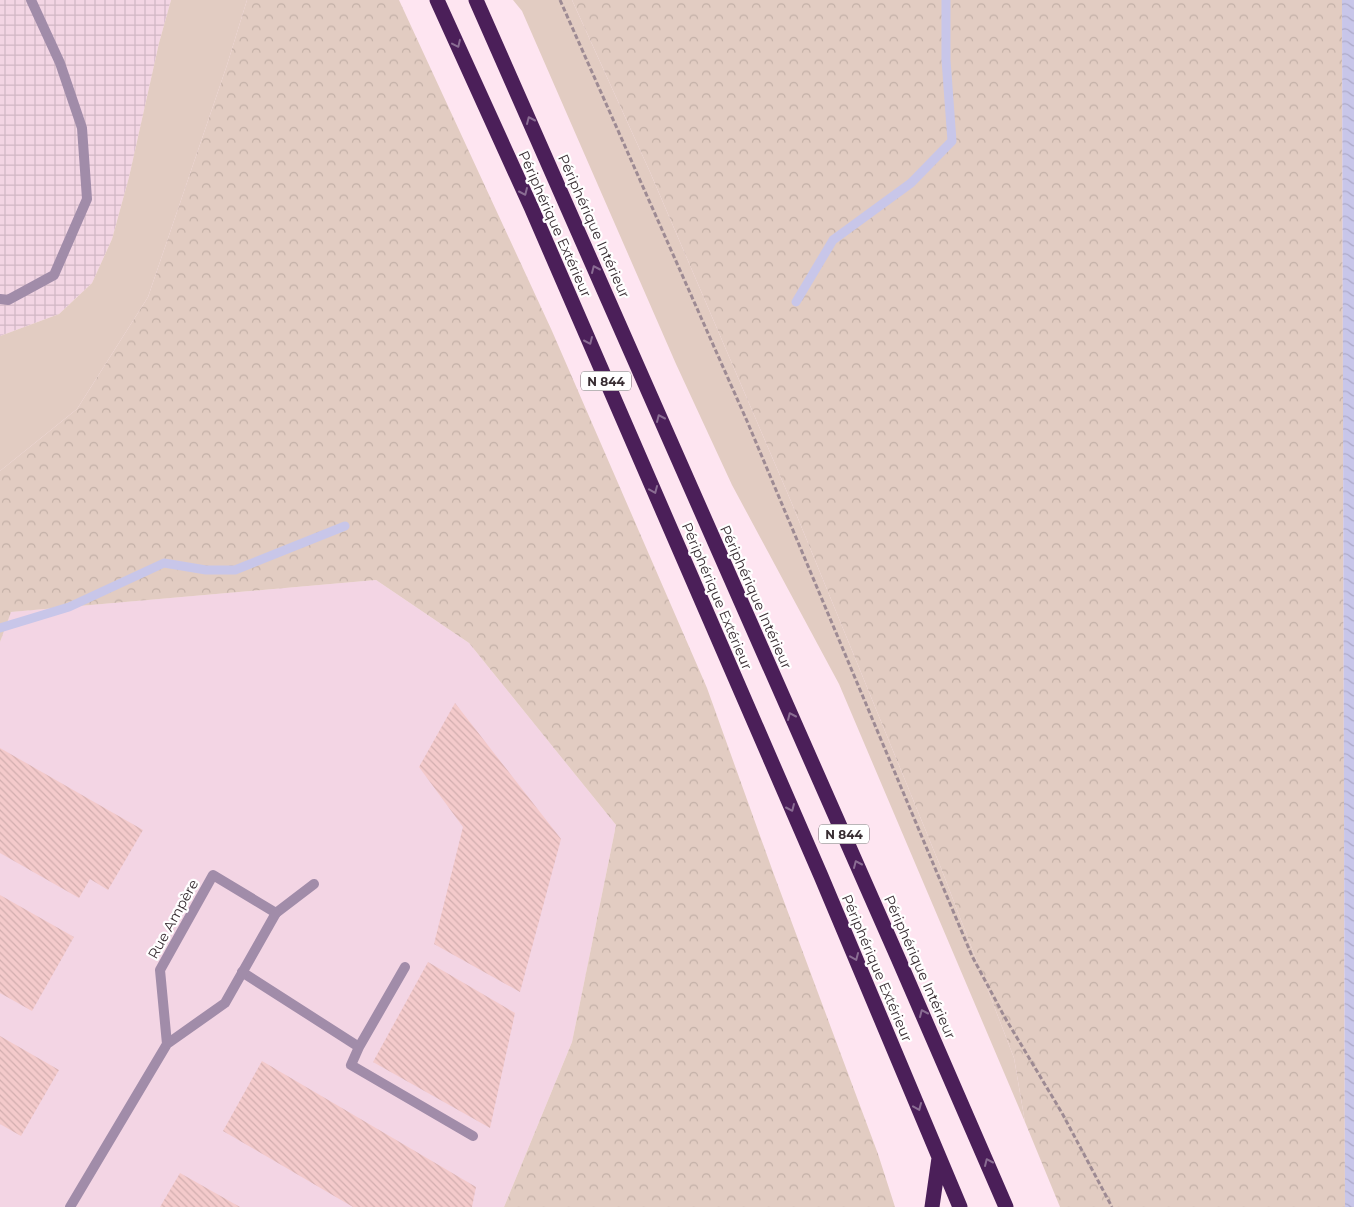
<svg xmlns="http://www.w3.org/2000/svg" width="1354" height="1207" viewBox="0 0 1354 1207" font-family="Montserrat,sans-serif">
  <defs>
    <pattern id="industrial-grid" width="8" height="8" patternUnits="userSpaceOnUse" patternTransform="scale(1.25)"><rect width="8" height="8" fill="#f3d5e4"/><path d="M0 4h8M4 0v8" fill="none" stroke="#d1b7c4"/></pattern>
    <pattern id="forest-crowns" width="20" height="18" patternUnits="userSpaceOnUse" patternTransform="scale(1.25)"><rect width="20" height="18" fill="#e2ccc2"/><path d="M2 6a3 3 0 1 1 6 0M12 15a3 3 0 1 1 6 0" fill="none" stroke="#c3b0a7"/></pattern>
    <pattern id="water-waves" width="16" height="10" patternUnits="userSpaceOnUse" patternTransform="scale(1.25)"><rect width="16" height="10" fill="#c8c6e9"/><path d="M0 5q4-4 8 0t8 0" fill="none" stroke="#adaac8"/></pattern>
    <pattern id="building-back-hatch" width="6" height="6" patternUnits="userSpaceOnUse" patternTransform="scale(1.25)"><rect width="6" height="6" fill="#f4cacb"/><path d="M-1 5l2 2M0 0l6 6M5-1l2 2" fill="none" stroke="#d2aeaf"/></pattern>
  </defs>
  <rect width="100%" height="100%" fill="#fee5f1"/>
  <path fill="#f3d5e4" d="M 376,580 L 469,643 L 616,825 L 572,1042 L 504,1207 L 0,1207 L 0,642 L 10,612 Z"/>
  <path fill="url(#industrial-grid)" d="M 0,0 L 171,0 L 159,43 L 129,177 L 112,239 L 92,283 L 59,314 L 0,336 Z"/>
  <path fill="#e2ccc2" d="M 171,0 L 247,0 L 227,65 L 148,297 L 77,409 L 0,471 L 0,336 L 59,314 L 92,283 L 112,239 L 129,177 L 159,43 Z
    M 513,0 L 572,0 L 650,172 L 790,499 L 941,868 L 1014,1058 L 1025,1122 L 839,684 L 732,485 L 676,364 L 522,11 Z"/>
  <path fill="url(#forest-crowns)" d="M 247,0 L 399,0 L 552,331 L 707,688 L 773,872 L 878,1154 L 895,1207 L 504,1207 L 572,1042 L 616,825 L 469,643 L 376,580 L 11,612 L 0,642 L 0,471 L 77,409 L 148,297 L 227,65 Z
    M 572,0 L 1342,0 L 1345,1207 L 1060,1207 L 1025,1122 L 1014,1058 L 941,868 L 790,499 L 650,172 Z"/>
  <path fill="url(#water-waves)" d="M 1342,0 L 1354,0 L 1354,1207 L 1345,1207 Z"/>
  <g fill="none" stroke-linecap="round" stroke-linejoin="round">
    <path stroke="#c8c6e9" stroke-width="9" d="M 796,302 L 833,240 L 911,183 L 952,141 L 946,60 L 946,0
      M 0,628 L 69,607 L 164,563 L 206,570 L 235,570 L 345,526"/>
  </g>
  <path fill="url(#building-back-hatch)" d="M 455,703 L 561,839 L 520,992 L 434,944 L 463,827 L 419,767 Z
    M 0,748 L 143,830 L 108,890 L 90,879 L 79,898 L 0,853 Z
    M 0,895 L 74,937 L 32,1011 L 0,993 Z
    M 428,962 L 515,1013 L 490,1128 L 373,1062 Z
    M 0,1036 L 59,1070 L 21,1136 L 0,1124 Z
    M 262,1061 L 476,1187 L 472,1207 L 353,1207 L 223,1131 Z
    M 180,1173 L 240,1207 L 160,1207 Z"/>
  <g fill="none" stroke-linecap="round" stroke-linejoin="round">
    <path stroke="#9d8a93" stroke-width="3" stroke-dasharray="5 2.5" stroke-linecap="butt" d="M 560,0 L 747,421 L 972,956 L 1004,1016 L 1062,1113 L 1112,1207"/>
    <path stroke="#a18ca9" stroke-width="10" d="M 0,299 L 8,300 L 54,275 L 87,199 L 82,128 L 60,63 L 31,0
      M 276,913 L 314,884
      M 242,972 L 359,1047 L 405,967
      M 359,1047 L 351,1065 L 473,1136"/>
    <path stroke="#a18ca9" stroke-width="10" d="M 70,1207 L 167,1044 L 225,1003 L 276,913 L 213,875 L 160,970 L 167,1044"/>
    <path stroke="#4b1f59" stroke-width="15" d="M 437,0 L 531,207 L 821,876 L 960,1207
      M 476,0 L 898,958 L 1006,1207
      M 932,1207 L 939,1158"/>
  </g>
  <defs><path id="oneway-chevron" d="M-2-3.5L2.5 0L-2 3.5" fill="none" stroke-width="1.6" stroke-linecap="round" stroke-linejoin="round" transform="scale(1.25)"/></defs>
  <g stroke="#8a6d93">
    <use href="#oneway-chevron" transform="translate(457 44) rotate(65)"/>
    <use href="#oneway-chevron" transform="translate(530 120) rotate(-114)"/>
    <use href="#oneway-chevron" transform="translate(524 192) rotate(66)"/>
    <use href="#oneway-chevron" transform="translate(595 269) rotate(-114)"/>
    <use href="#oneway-chevron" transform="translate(589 341) rotate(66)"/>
    <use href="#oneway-chevron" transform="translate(660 418) rotate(-114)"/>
    <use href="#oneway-chevron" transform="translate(654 490) rotate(67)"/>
    <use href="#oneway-chevron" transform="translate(791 716) rotate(-114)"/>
    <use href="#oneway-chevron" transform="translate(791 808) rotate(66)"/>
    <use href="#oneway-chevron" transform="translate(857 864) rotate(-114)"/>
    <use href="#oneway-chevron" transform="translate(855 957) rotate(67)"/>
    <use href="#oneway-chevron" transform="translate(923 1013) rotate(-114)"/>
    <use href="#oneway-chevron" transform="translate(918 1107) rotate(67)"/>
    <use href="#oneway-chevron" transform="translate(988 1162) rotate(-114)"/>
  </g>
  <g text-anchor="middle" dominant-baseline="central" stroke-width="4.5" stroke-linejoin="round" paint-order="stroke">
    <g fill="#fff" stroke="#746c70" stroke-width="1">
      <rect x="581" y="371.5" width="50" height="19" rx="4"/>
      <rect x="819" y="824.5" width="50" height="19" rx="4"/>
    </g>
    <g font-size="12" font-weight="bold" fill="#382d32">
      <text x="606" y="381">N 844</text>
      <text x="844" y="834">N 844</text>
    </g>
    <g font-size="14" fill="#382d32" stroke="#fff">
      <text transform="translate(555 224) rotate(66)">Périphérique Extérieur</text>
      <text transform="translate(594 226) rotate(66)">Périphérique Intérieur</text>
      <text transform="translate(717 596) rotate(67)">Périphérique Extérieur</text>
      <text transform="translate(756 597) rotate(66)">Périphérique Intérieur</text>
      <text transform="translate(173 919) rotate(-61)">Rue Ampère</text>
      <text transform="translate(920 967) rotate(66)">Périphérique Intérieur</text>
      <text transform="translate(877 968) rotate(67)">Périphérique Extérieur</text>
    </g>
  </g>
</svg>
